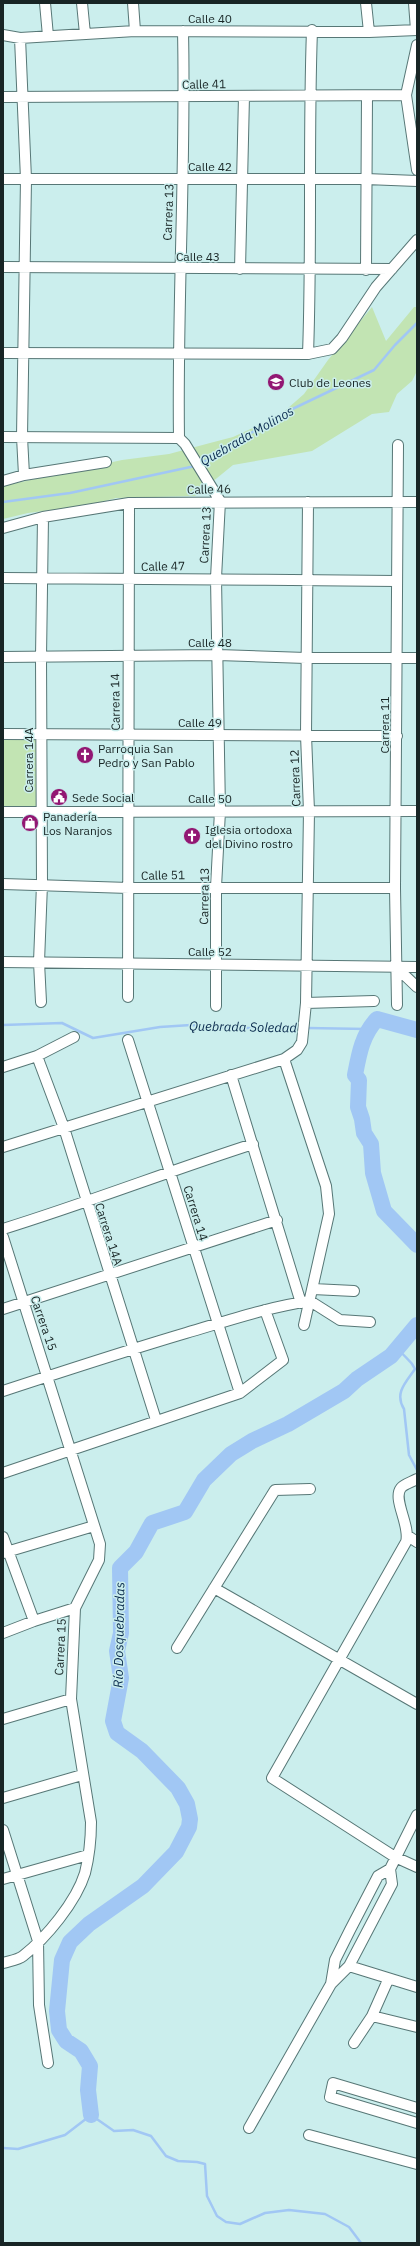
<svg xmlns="http://www.w3.org/2000/svg" width="420" height="2246" viewBox="0 0 420 2246" font-family="'IBM Plex Sans',sans-serif">
  <rect width="100%" height="100%" fill="#cbeeed"/>
  <path fill="#c2e4b3" d="M 372,307 L 386,341 L 414,307 L 417,307 L 417,371 L 412,381 L 397,394 L 389,412 L 372,414 L 312,451 L 233,465 L 195,496 L 116,498 L 91,505 L 28,513 L 3,519 L 3,486 L 122,460 L 169,454 L 210,443 L 233,437 L 279,416 L 304,394 L 328,360 Z
    M 42,733 L 41,812 L 3,812 L 3,734 Z"/>
  <g fill="none" stroke-linecap="round" stroke-linejoin="round">
    <path stroke="#a1c7f4" stroke-width="2.5" d="M 200,464 L 284,413 L 374,370 L 395,345 L 417,323
      M 3,502 L 70,493 L 195,466
      M 3,1025 L 62,1023 L 93,1038 L 160,1027 L 191,1025 L 226,1028 L 302,1028
      M 307,1028 L 367,1029
      M 399,1349 C 404,1358 410,1358 415,1369 C 406,1382 394,1393 404,1409 L 409,1455 L 417,1470
      M 3,2148 L 18,2149 L 65,2135 L 91,2115 L 114,2131 L 133,2130 L 151,2136 L 166,2156 L 178,2161 L 197,2162 L 205,2164 L 207,2196 L 217,2216 L 226,2222 L 240,2224 L 265,2213 L 289,2210 L 325,2214 L 349,2227 L 361,2243"/>
    <path stroke="#a1c7f4" stroke-width="16" d="M 417,1030 L 377,1019 C 362,1035 359,1054 355,1075 L 359,1080 L 358,1107 L 362,1119 L 364,1133 L 371,1144 L 373,1173 L 384,1211 L 417,1245
      M 91,2115 L 88,2090 L 90,2066 L 81,2051 L 66,2041 L 59,2030 L 57,2011 L 62,1960 L 70,1942 L 89,1924 L 143,1886 L 176,1852 L 189,1827 L 190,1819 L 187,1804 L 178,1788 L 142,1751 L 117,1733 L 113,1721 L 121,1678 L 117,1651 L 121,1633 L 120,1568 L 136,1552 L 152,1523 L 185,1512 L 204,1480 L 231,1454 L 252,1441 L 288,1424 L 344,1391 L 357,1379 L 391,1356 L 417,1325"/>
    <g stroke="#577776" stroke-width="12">
      <path id="street" d="M 45,3 L 48,36
        M 82,3 L 85,34
        M 133,3 L 135,31
        M 366,3 L 369,32
        M 414,3 L 416,30
        M 183,31 C 186,167 177,302 179,438 L 185,444 L 220,501 L 216,578 L 220,811 L 216,887 L 216,1006
        M 3,35 L 20,38 L 135,31 L 369,32 L 417,30
        M 20,38 L 26,179 L 22,437 L 24,475
        M 417,45 L 406,95 L 417,170
        M 3,97 L 406,95
        M 3,179 L 366,179 L 417,181
        M 3,267 L 392,269
        M 240,269 L 244,96
        M 366,270 L 367,96
        M 3,353 L 308,354 L 332,349 L 342,338 L 376,287 L 417,240
        M 308,354 C 312,246 308,138 312,30
        M 3,437 L 179,438
        M 3,481 L 24,475 L 106,462
        M 3,528 L 43,517 L 129,503 L 417,502
        M 3,578 C 134,578 265,580 396,581
        M 3,657 L 218,655 L 306,658 L 417,658
        M 3,734 L 397,736
        M 3,812 L 417,811
        M 3,884 L 129,888 L 395,888
        M 3,962 L 417,967
        M 397,968 L 417,987
        M 128,997 L 129,503
        M 41,1002 L 39,962 L 42,884 L 41,657 L 43,517
        M 306,1003 L 374,1001
        M 397,1005 L 395,888 L 398,445
        M 128,1040 L 240,1393
        M 37,1056 L 64,1128 L 156,1420
        M 284,1059 L 326,1186 L 329,1214 L 304,1325
        M 3,1067 L 37,1056 L 74,1037
        M 231,1075 L 301,1303
        M 3,1147 L 284,1059 L 297,1050 L 302,1042 L 306,1003 L 309,811 L 306,735 L 308,502
        M 3,1229 C 87,1203 169,1171 253,1144
        M 3,1237 L 100,1544 L 99,1560 L 75,1608 L 71,1699 L 91,1822 C 91,1839 89,1857 85,1873 C 76,1902 46,1938 23,1956 C 18,1960 9,1961 3,1963
        M 313,1289 L 354,1291
        M 3,1309 L 277,1220
        M 3,1391 C 64,1371 125,1351 186,1333 C 227,1321 268,1307 310,1301 L 340,1320 L 370,1322
        M 3,1473 L 240,1393 L 283,1360 L 265,1310
        M 417,1479 C 412,1482 404,1484 401,1488 C 392,1499 411,1526 406,1542 L 272,1778 L 395,1857 L 417,1867
        M 408,1536 L 417,1542
        M 3,1537 L 34,1621
        M 3,1553 L 94,1526
        M 214,1588 L 417,1704
        M 3,1633 L 34,1621 L 75,1608
        M 177,1648 L 275,1490 L 310,1489
        M 3,1719 L 71,1699
        M 3,1798 L 82,1775
        M 3,1830 L 38,1941 L 39,2005 L 48,2063
        M 3,1879 L 88,1855
        M 349,1966 L 417,1987
        M 331,1984 L 335,1960 L 350,1930 L 378,1876 L 390,1869
        M 372,2016 L 417,2027
        M 354,2043 L 372,2016 L 388,1980
        M 417,2108 L 333,2083 L 330,2097 L 417,2123
        M 249,2128 L 331,1984 L 349,1966 L 392,1884 L 390,1869 L 417,1815
        M 309,2135 L 417,2164"/>
    </g>
    <use href="#street" stroke="#fff" stroke-width="10"/>
  </g>
  <defs>
    <g id="school-disc" transform="scale(0.9)"><circle r="9.5" fill="#921773" stroke="#cbeeed"/><path d="M0-5L7-2L0 1L-7-2ZM-4 1L0 2.5L4 1V4Q0 6-4 4Z" fill="#fff"/></g>
    <g id="church-disc" transform="scale(0.9)"><circle r="9.5" fill="#921773" stroke="#cbeeed"/><path d="M-1.2-6h2.4v3.5h3.3v2.4h-3.3V6h-2.4V-.1h-3.3v-2.4h3.3Z" fill="#fff"/></g>
    <g id="civic-disc" transform="scale(0.9)"><circle r="9.5" fill="#921773" stroke="#cbeeed"/><path d="M-.6-6.5H3V-4.5H.6V-3L4-1V1h2V6H-6V1h2V-1L-.6-3ZM-1.2 2.5V6h2.4V2.5Z" fill="#fff"/></g>
    <g id="shop-disc" transform="scale(0.9)"><circle r="9.5" fill="#921773" stroke="#cbeeed"/><path d="M-5-2.5h2.3a2.7 3.5 0 0 1 5.4 0H5L5.5 6h-11ZM-1.5-2.5h3a1.5 2.3 0 0 0-3 0Z" fill="#fff"/></g>
  </defs>
  <g fill-rule="evenodd">
    <use href="#school-disc" x="276" y="382"/>
    <use href="#church-disc" x="85" y="755"/>
    <use href="#civic-disc" x="59" y="797"/>
    <use href="#shop-disc" x="30" y="823"/>
    <use href="#church-disc" x="192" y="836"/>
  </g>
  <g text-anchor="middle" dominant-baseline="central" stroke-width="3" stroke-linejoin="round" paint-order="stroke">
    <g font-size="12" fill="#182525" stroke="#cbeeed">
      <text x="210" y="18">Calle 40</text>
      <text transform="translate(204 84) rotate(-1)">Calle 41</text>
      <text x="210" y="166">Calle 42</text>
      <text transform="translate(168 212) rotate(-88)">Carrera 13</text>
      <text x="198" y="256">Calle 43</text>
      <text transform="translate(209 489) rotate(-1)">Calle 46</text>
      <text transform="translate(205 535) rotate(-87)">Carrera 13</text>
      <text transform="translate(163 566) rotate(-1)">Calle 47</text>
      <text x="210" y="642">Calle 48</text>
      <text transform="translate(115 702) rotate(-91)">Carrera 14</text>
      <text x="200" y="722">Calle 49</text>
      <text transform="translate(384 725) rotate(-90)">Carrera 11</text>
      <text transform="translate(28 760) rotate(-90)">Carrera 14A</text>
      <text transform="translate(295 778) rotate(-92)">Carrera 12</text>
      <text x="210" y="798">Calle 50</text>
      <text transform="translate(163 875) rotate(-1)">Calle 51</text>
      <text transform="translate(204 896) rotate(-89)">Carrera 13</text>
      <text x="210" y="951">Calle 52</text>
      <text transform="translate(196 1213) rotate(73)">Carrera 14</text>
      <text transform="translate(109 1234) rotate(72)">Carrera 14A</text>
      <text transform="translate(44 1323) rotate(71)">Carrera 15</text>
      <text transform="translate(60 1647) rotate(-87)">Carrera 15</text>
    </g>
    <g font-size="12" fill="#182525" stroke="#cbeeed" text-anchor="start">
      <text x="289" y="382">Club de Leones</text>
      <text x="98" y="748">Parroquia San<tspan x="98" dy="14">Pedro y San Pablo</tspan></text>
      <text x="72" y="797">Sede Social</text>
      <text x="43" y="816">Panadería<tspan x="43" dy="14">Los Naranjos</tspan></text>
      <text x="205" y="829">Iglesia ortodoxa<tspan x="205" dy="14">del Divino rostro</tspan></text>
    </g>
    <g font-size="13" font-style="italic" fill="#092a4d" stroke="#cbeeed">
      <text transform="translate(247 436) rotate(-30)">Quebrada Molinos</text>
      <text transform="translate(243 1027) rotate(1)">Quebrada Soledad</text>
      <text transform="translate(119 1635) rotate(-89)">Río Dosquebradas</text>
    </g>
  </g>
  <rect width="420" height="2246" fill="none" stroke="#182525" stroke-width="8"/>
</svg>
